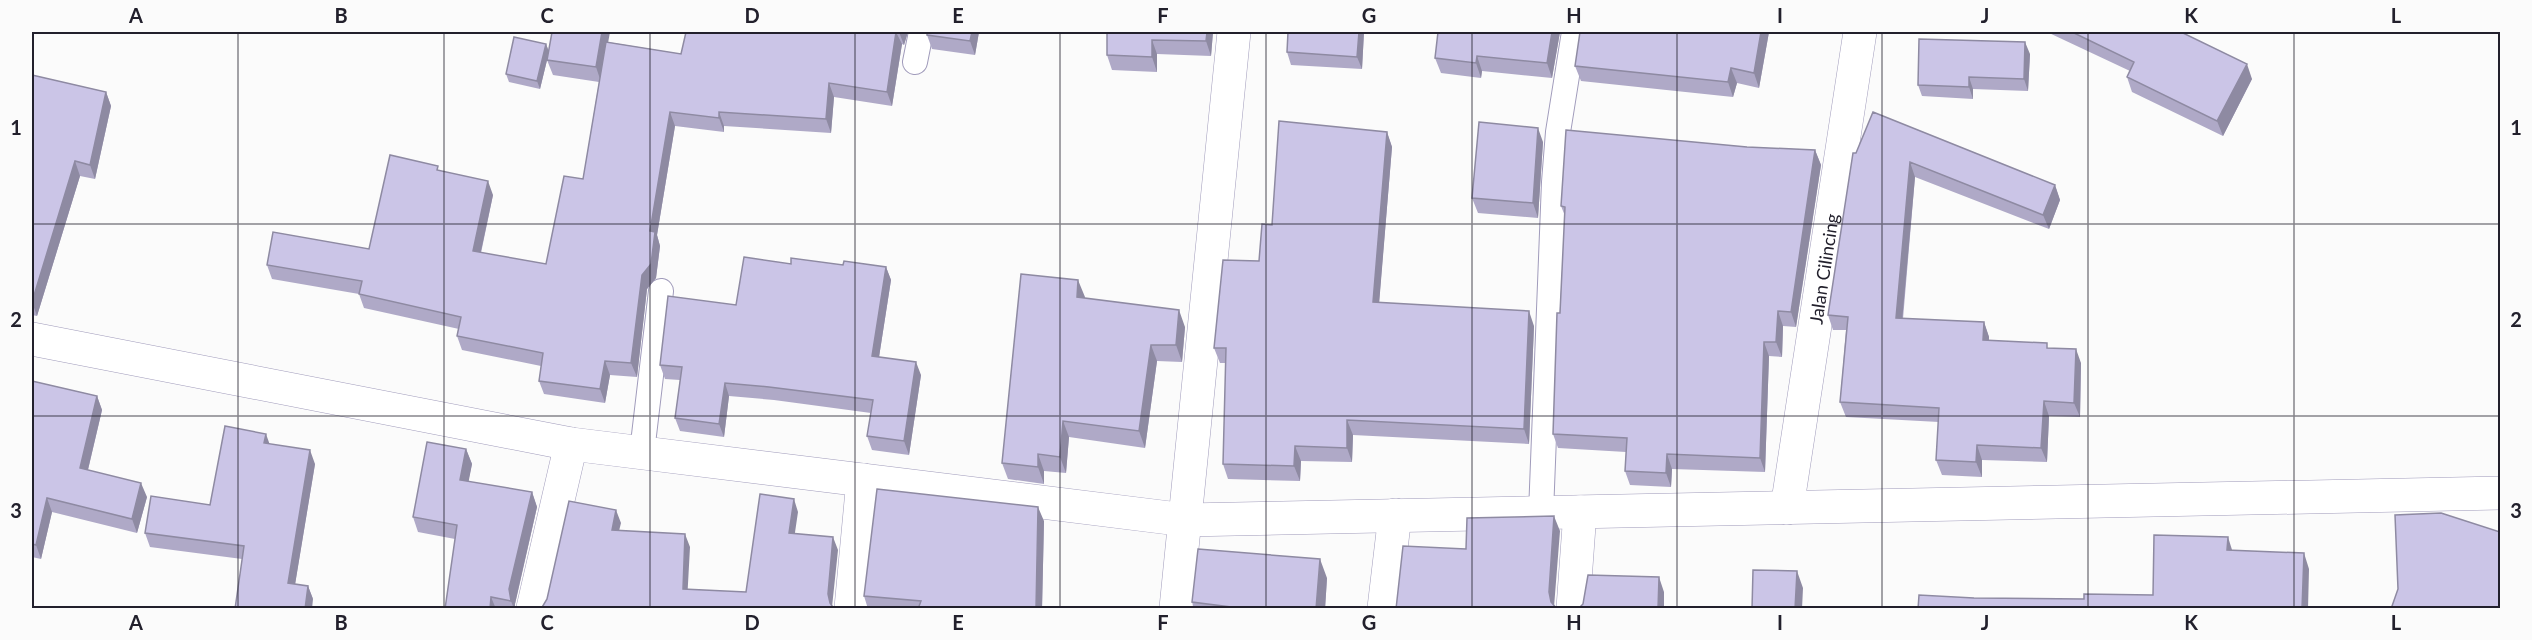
<svg xmlns="http://www.w3.org/2000/svg" width="2532" height="640" viewBox="0 0 2532 640" font-family="Lato,sans-serif">
  <rect width="100%" height="100%" fill="#fbfbfb"/>
  <g fill="none" stroke-linecap="round" stroke-linejoin="round">
    <g stroke="#a09bbb" stroke-width="26">
      <path id="lane" d="M 915,62 L 921,32
        M 642,452 L 661,291
        M 1541,513 L 1554,182 L 1558,132 L 1574,32"/>
    </g>
    <g stroke="#a09bbb" stroke-width="34">
      <g id="street">
        <path d="M 32,339 L 571,444 L 1186,520 L 2500,493"/>
        <path id="s1" d="M 1787,508 L 1860,32"/>
        <path d="M 533,608 L 571,444"/>
        <path d="M 851,608 L 863,480"/>
        <path d="M 1176,608 L 1234,32"/>
        <path d="M 1384,608 L 1395,515"/>
        <path d="M 1573,608 L 1580,512"/>
      </g>
    </g>
    <use href="#lane" stroke="#fff" stroke-width="24"/>
    <use href="#street" stroke="#fff" stroke-width="33"/>
  </g>
  <path fill="#afa9c7" d="M 686,32 L 908,32 L 904,45 L 902,44 L 892,106 L 834,97 L 831,133 L 724,126 L 724,132 L 675,126 L 657,235 L 660,246 L 656,278 L 647,289 L 637,377 L 610,375 L 605,403 L 544,394 L 539,381 L 541,366 L 462,350 L 457,336 L 459,329 L 364,308 L 359,294 L 272,279 L 267,265 L 369,249 L 440,171 L 493,195 L 481,253 L 546,264 L 583,179 L 599,82 L 553,75 L 547,60 L 548,56 L 540,89 L 509,82 L 506,74 L 546,44 L 549,52 L 608,42 L 681,54 Z
    M 979,32 L 975,55 L 932,49 L 927,35 Z
    M 1107,32 L 1213,32 L 1211,56 L 1157,54 L 1157,72 L 1112,70 L 1107,55 Z
    M 1364,32 L 1362,69 L 1291,65 L 1287,52 Z
    M 1560,32 L 1552,78 L 1482,71 L 1481,78 L 1441,73 L 1435,58 Z
    M 1769,32 L 1759,88 L 1737,83 L 1733,97 L 1581,81 L 1575,66 Z
    M 2047,32 L 2181,32 L 2252,79 L 2223,136 L 2132,92 L 2127,77 L 2130,71 Z
    M 2030,54 L 2028,91 L 1973,89 L 1973,99 L 1922,96 L 1918,85 Z
    M 32,75 L 106,92 L 111,106 L 95,179 L 80,176 L 37,316 L 32,315 Z
    M 1387,132 L 1392,147 L 1379,302 L 1534,326 L 1529,444 L 1353,435 L 1352,462 L 1301,461 L 1300,481 L 1228,479 L 1223,464 L 1226,363 L 1220,363 L 1214,348 L 1259,261 L 1272,225 Z
    M 1543,142 L 1538,218 L 1478,213 L 1472,198 Z
    M 1747,147 L 1815,150 L 1821,165 L 1796,327 L 1783,326 L 1782,357 L 1769,356 L 1765,472 L 1672,469 L 1671,487 L 1630,485 L 1625,471 L 1626,452 L 1558,448 L 1553,434 L 1565,216 L 1561,206 Z
    M 1853,153 L 2055,185 L 2060,200 L 2049,229 L 1915,177 L 1903,319 L 1984,322 L 1989,337 L 1989,340 L 2048,348 L 2081,363 L 2080,417 L 2049,416 L 2047,462 L 1982,460 L 1982,477 L 1942,475 L 1936,460 L 1939,422 L 1846,417 L 1840,402 L 1846,330 L 1833,330 L 1828,315 Z
    M 791,264 L 886,267 L 891,280 L 879,357 L 921,375 L 909,455 L 872,450 L 867,436 L 871,413 L 774,400 L 729,396 L 724,437 L 680,431 L 675,418 L 680,380 L 665,379 L 660,365 Z
    M 1085,297 L 1084,298 L 1185,327 L 1182,362 L 1157,361 L 1145,448 L 1069,437 L 1066,473 L 1044,471 L 1044,484 L 1008,479 L 1002,463 Z
    M 32,381 L 97,396 L 102,410 L 88,470 L 147,497 L 137,533 L 52,512 L 41,559 L 32,557 Z
    M 269,444 L 315,464 L 295,584 L 308,586 L 313,599 L 242,559 L 150,547 L 145,533 L 210,505 Z
    M 466,449 L 472,464 L 468,482 L 532,492 L 537,507 L 515,604 L 515,609 L 445,609 L 455,539 L 418,532 L 413,517 Z
    M 1044,521 L 1042,609 L 868,609 L 864,596 Z
    M 1327,578 L 1325,609 L 1194,609 L 1192,602 Z"/>
  <path fill="#8e8aa2" d="M 602,32 L 610,32 L 601,82 L 596,67 Z
    M 896,32 L 902,44 L 892,106 L 887,92 Z
    M 899,32 L 908,32 L 904,45 Z
    M 972,32 L 979,32 L 975,55 L 970,41 Z
    M 1207,32 L 1213,32 L 1211,56 L 1206,41 Z
    M 1359,32 L 1364,32 L 1362,69 L 1357,57 Z
    M 1552,32 L 1560,32 L 1552,78 L 1547,63 Z
    M 1761,32 L 1769,32 L 1759,88 L 1754,73 Z
    M 1152,40 L 1157,54 L 1157,72 L 1152,57 Z
    M 2025,42 L 2030,54 L 2028,91 L 2024,79 Z
    M 546,44 L 549,52 L 540,89 L 537,81 Z
    M 1477,56 L 1482,71 L 1481,78 L 1476,63 Z
    M 2247,64 L 2252,79 L 2223,136 L 2217,121 Z
    M 1731,68 L 1737,83 L 1733,97 L 1728,82 Z
    M 1969,77 L 1973,89 L 1973,99 L 1969,87 Z
    M 829,83 L 834,97 L 831,133 L 826,119 Z
    M 106,92 L 111,106 L 95,179 L 90,165 Z
    M 670,112 L 675,126 L 657,235 L 660,246 L 656,278 L 647,289 L 637,377 L 631,363 L 642,275 Z
    M 719,112 L 724,126 L 724,132 L 719,118 Z
    M 1538,128 L 1543,142 L 1538,218 L 1533,203 Z
    M 1387,132 L 1392,147 L 1378,317 L 1373,302 Z
    M 1815,150 L 1821,165 L 1796,327 L 1791,312 Z
    M 75,161 L 80,176 L 37,316 L 32,302 Z
    M 1910,162 L 1915,177 L 1901,333 L 1896,318 Z
    M 488,181 L 493,195 L 478,265 L 473,251 Z
    M 2055,185 L 2060,200 L 2049,229 L 2043,215 Z
    M 886,267 L 891,280 L 877,370 L 872,356 Z
    M 1078,280 L 1085,297 L 1083,313 L 1077,297 Z
    M 1179,310 L 1185,327 L 1182,362 L 1176,345 Z
    M 1529,311 L 1534,326 L 1529,444 L 1524,429 Z
    M 1778,311 L 1783,326 L 1782,357 L 1776,342 Z
    M 1984,322 L 1989,337 L 1988,354 L 1983,340 Z
    M 1764,342 L 1769,356 L 1765,472 L 1760,458 Z
    M 1151,345 L 1157,361 L 1145,448 L 1139,431 Z
    M 2076,349 L 2081,363 L 2080,417 L 2074,403 Z
    M 605,361 L 610,375 L 605,403 L 600,389 Z
    M 916,362 L 921,375 L 909,455 L 904,441 Z
    M 725,383 L 729,396 L 724,437 L 719,424 Z
    M 97,396 L 102,410 L 85,482 L 80,468 Z
    M 2044,401 L 2049,416 L 2047,462 L 2041,448 Z
    M 1347,420 L 1353,435 L 1352,462 L 1347,448 Z
    M 1063,421 L 1069,437 L 1066,473 L 1060,457 Z
    M 266,434 L 271,448 L 264,443 Z
    M 1977,445 L 1982,460 L 1982,477 L 1976,462 Z
    M 1295,446 L 1301,461 L 1300,481 L 1294,466 Z
    M 466,449 L 472,464 L 466,495 L 460,480 Z
    M 310,450 L 315,464 L 293,597 L 288,583 Z
    M 1038,454 L 1044,471 L 1044,484 L 1038,467 Z
    M 1667,454 L 1672,469 L 1671,487 L 1666,473 Z
    M 141,483 L 147,497 L 137,533 L 132,519 Z
    M 532,492 L 537,507 L 515,604 L 515,609 L 514,609 L 511,601 L 509,589 Z
    M 47,498 L 52,512 L 41,559 L 36,545 Z
    M 794,499 L 798,512 L 793,546 L 789,533 Z
    M 1038,507 L 1044,521 L 1042,609 L 1036,609 Z
    M 616,510 L 621,523 L 616,543 L 612,530 Z
    M 1554,516 L 1560,531 L 1554,607 L 1551,602 L 1549,592 Z
    M 685,534 L 690,547 L 687,602 L 683,589 Z
    M 833,537 L 838,550 L 832,607 L 830,603 L 828,594 Z
    M 2228,537 L 2233,553 L 2227,550 Z
    M 2304,553 L 2309,569 L 2308,609 L 2302,609 Z
    M 1320,559 L 1327,578 L 1325,609 L 1316,609 Z
    M 1797,571 L 1803,588 L 1802,609 L 1795,609 Z
    M 1659,577 L 1664,592 L 1664,609 L 1658,609 Z
    M 308,586 L 313,599 L 312,609 L 305,609 Z
    M 491,597 L 496,609 L 490,609 Z"/>
  <path fill="#cbc5e7" stroke="#8e8aa2" stroke-width="1.5" d="M 552,32 L 602,32 L 596,67 L 547,60 Z
    M 686,32 L 896,32 L 887,92 L 829,83 L 826,119 L 719,112 L 719,118 L 670,112 L 650,231 L 655,232 L 651,264 L 642,275 L 631,363 L 605,361 L 600,389 L 539,381 L 543,353 L 457,336 L 461,317 L 359,294 L 362,281 L 267,265 L 273,232 L 369,249 L 390,155 L 438,166 L 437,170 L 488,181 L 473,251 L 546,264 L 564,176 L 583,179 L 606,42 L 681,54 Z
    M 927,32 L 972,32 L 970,41 L 927,35 Z
    M 1107,32 L 1207,32 L 1206,41 L 1152,40 L 1152,57 L 1107,55 Z
    M 1288,32 L 1359,32 L 1357,57 L 1287,52 Z
    M 1438,32 L 1552,32 L 1547,63 L 1477,56 L 1476,63 L 1435,58 Z
    M 1580,32 L 1761,32 L 1754,73 L 1731,68 L 1728,82 L 1575,66 Z
    M 2072,32 L 2181,32 L 2247,64 L 2217,121 L 2127,77 L 2134,62 Z
    M 514,37 L 546,44 L 537,81 L 506,74 Z
    M 1919,39 L 2025,42 L 2024,79 L 1969,77 L 1969,87 L 1918,85 Z
    M 32,75 L 106,92 L 90,165 L 75,161 L 32,302 Z
    M 1873,112 L 2055,185 L 2043,215 L 1910,162 L 1896,318 L 1984,322 L 1983,340 L 2047,343 L 2047,348 L 2076,349 L 2074,403 L 2044,401 L 2041,448 L 1977,445 L 1976,462 L 1936,460 L 1939,408 L 1840,402 L 1848,317 L 1828,315 L 1853,153 L 1856,153 Z
    M 1279,121 L 1387,132 L 1373,302 L 1529,311 L 1524,429 L 1347,420 L 1347,448 L 1295,446 L 1294,466 L 1223,464 L 1226,348 L 1214,348 L 1223,260 L 1259,261 L 1262,224 L 1272,225 Z
    M 1479,122 L 1538,128 L 1533,203 L 1472,198 Z
    M 1566,130 L 1747,147 L 1815,150 L 1791,312 L 1778,311 L 1776,342 L 1764,342 L 1760,458 L 1667,454 L 1666,473 L 1625,471 L 1627,438 L 1553,434 L 1557,313 L 1560,313 L 1565,207 L 1561,206 Z
    M 744,257 L 791,264 L 791,258 L 843,265 L 844,261 L 886,267 L 872,356 L 916,362 L 904,441 L 867,436 L 873,400 L 769,387 L 725,383 L 719,424 L 675,418 L 682,367 L 660,365 L 668,296 L 736,305 Z
    M 1021,274 L 1078,280 L 1077,297 L 1179,310 L 1176,345 L 1151,345 L 1139,431 L 1063,421 L 1060,457 L 1038,454 L 1038,467 L 1002,463 Z
    M 32,381 L 97,396 L 80,468 L 141,483 L 132,519 L 47,498 L 36,545 L 32,544 Z
    M 225,426 L 266,434 L 264,443 L 310,450 L 288,583 L 308,586 L 305,609 L 235,609 L 244,546 L 145,533 L 151,496 L 210,505 Z
    M 427,442 L 466,449 L 460,480 L 532,492 L 509,589 L 511,601 L 491,597 L 490,609 L 445,609 L 457,525 L 413,517 Z
    M 877,489 L 1038,507 L 1036,609 L 918,609 L 921,601 L 864,596 Z
    M 760,494 L 794,499 L 789,533 L 833,537 L 828,594 L 830,603 L 834,609 L 541,609 L 547,599 L 569,501 L 616,510 L 612,530 L 685,534 L 683,589 L 746,592 Z
    M 2441,513 L 2500,532 L 2500,609 L 2391,609 L 2398,589 L 2395,515 Z
    M 1554,516 L 1549,592 L 1551,602 L 1557,609 L 1396,609 L 1403,546 L 1466,549 L 1467,518 Z
    M 2154,535 L 2228,537 L 2227,550 L 2304,553 L 2302,609 L 1918,609 L 1919,595 L 1974,598 L 2084,599 L 2084,594 L 2153,595 Z
    M 1198,549 L 1320,559 L 1316,609 L 1247,609 L 1192,602 Z
    M 1753,570 L 1797,571 L 1795,609 L 1752,609 Z
    M 1588,575 L 1659,577 L 1658,609 L 1578,609 L 1583,604 Z"/>
  <path fill="none" stroke="#22202c" stroke-width="1.5" stroke-opacity="0.55" d="M 238,32 L 238,608M 444,32 L 444,608M 650,32 L 650,608M 855,32 L 855,608M 1060,32 L 1060,608M 1266,32 L 1266,608M 1472,32 L 1472,608M 1677,32 L 1677,608M 1882,32 L 1882,608M 2088,32 L 2088,608M 2294,32 L 2294,608M 32,224 L 2500,224M 32,416 L 2500,416"/>
  <g text-anchor="middle" dominant-baseline="central" stroke-width="4.5" stroke-linejoin="round" paint-order="stroke">
    <g font-size="18" fill="#22202c" stroke="#fbfbfb">
      <text stroke="none"><textPath href="#s1" startOffset="242">Jalan Cilincing</textPath></text>
    </g>
  </g>
  <rect width="2532" height="640" fill="none" stroke="#fbfbfb" stroke-width="66"/>
  <rect x="33" y="33" width="2466" height="574" fill="none" stroke="#22202c" stroke-width="2"/>
  <g font-size="20" text-anchor="middle" font-weight="bold" fill="#22202c">
    <text x="136" y="23">A</text>
    <text x="341" y="23">B</text>
    <text x="547" y="23">C</text>
    <text x="752" y="23">D</text>
    <text x="958" y="23">E</text>
    <text x="1163" y="23">F</text>
    <text x="1369" y="23">G</text>
    <text x="1574" y="23">H</text>
    <text x="1780" y="23">I</text>
    <text x="1985" y="23">J</text>
    <text x="2191" y="23">K</text>
    <text x="2396" y="23">L</text>
    <text x="16" y="135">1</text>
    <text x="2516" y="135">1</text>
    <text x="16" y="327">2</text>
    <text x="2516" y="327">2</text>
    <text x="16" y="518">3</text>
    <text x="2516" y="518">3</text>
    <text x="136" y="630">A</text>
    <text x="341" y="630">B</text>
    <text x="547" y="630">C</text>
    <text x="752" y="630">D</text>
    <text x="958" y="630">E</text>
    <text x="1163" y="630">F</text>
    <text x="1369" y="630">G</text>
    <text x="1574" y="630">H</text>
    <text x="1780" y="630">I</text>
    <text x="1985" y="630">J</text>
    <text x="2191" y="630">K</text>
    <text x="2396" y="630">L</text>
  </g>
</svg>
